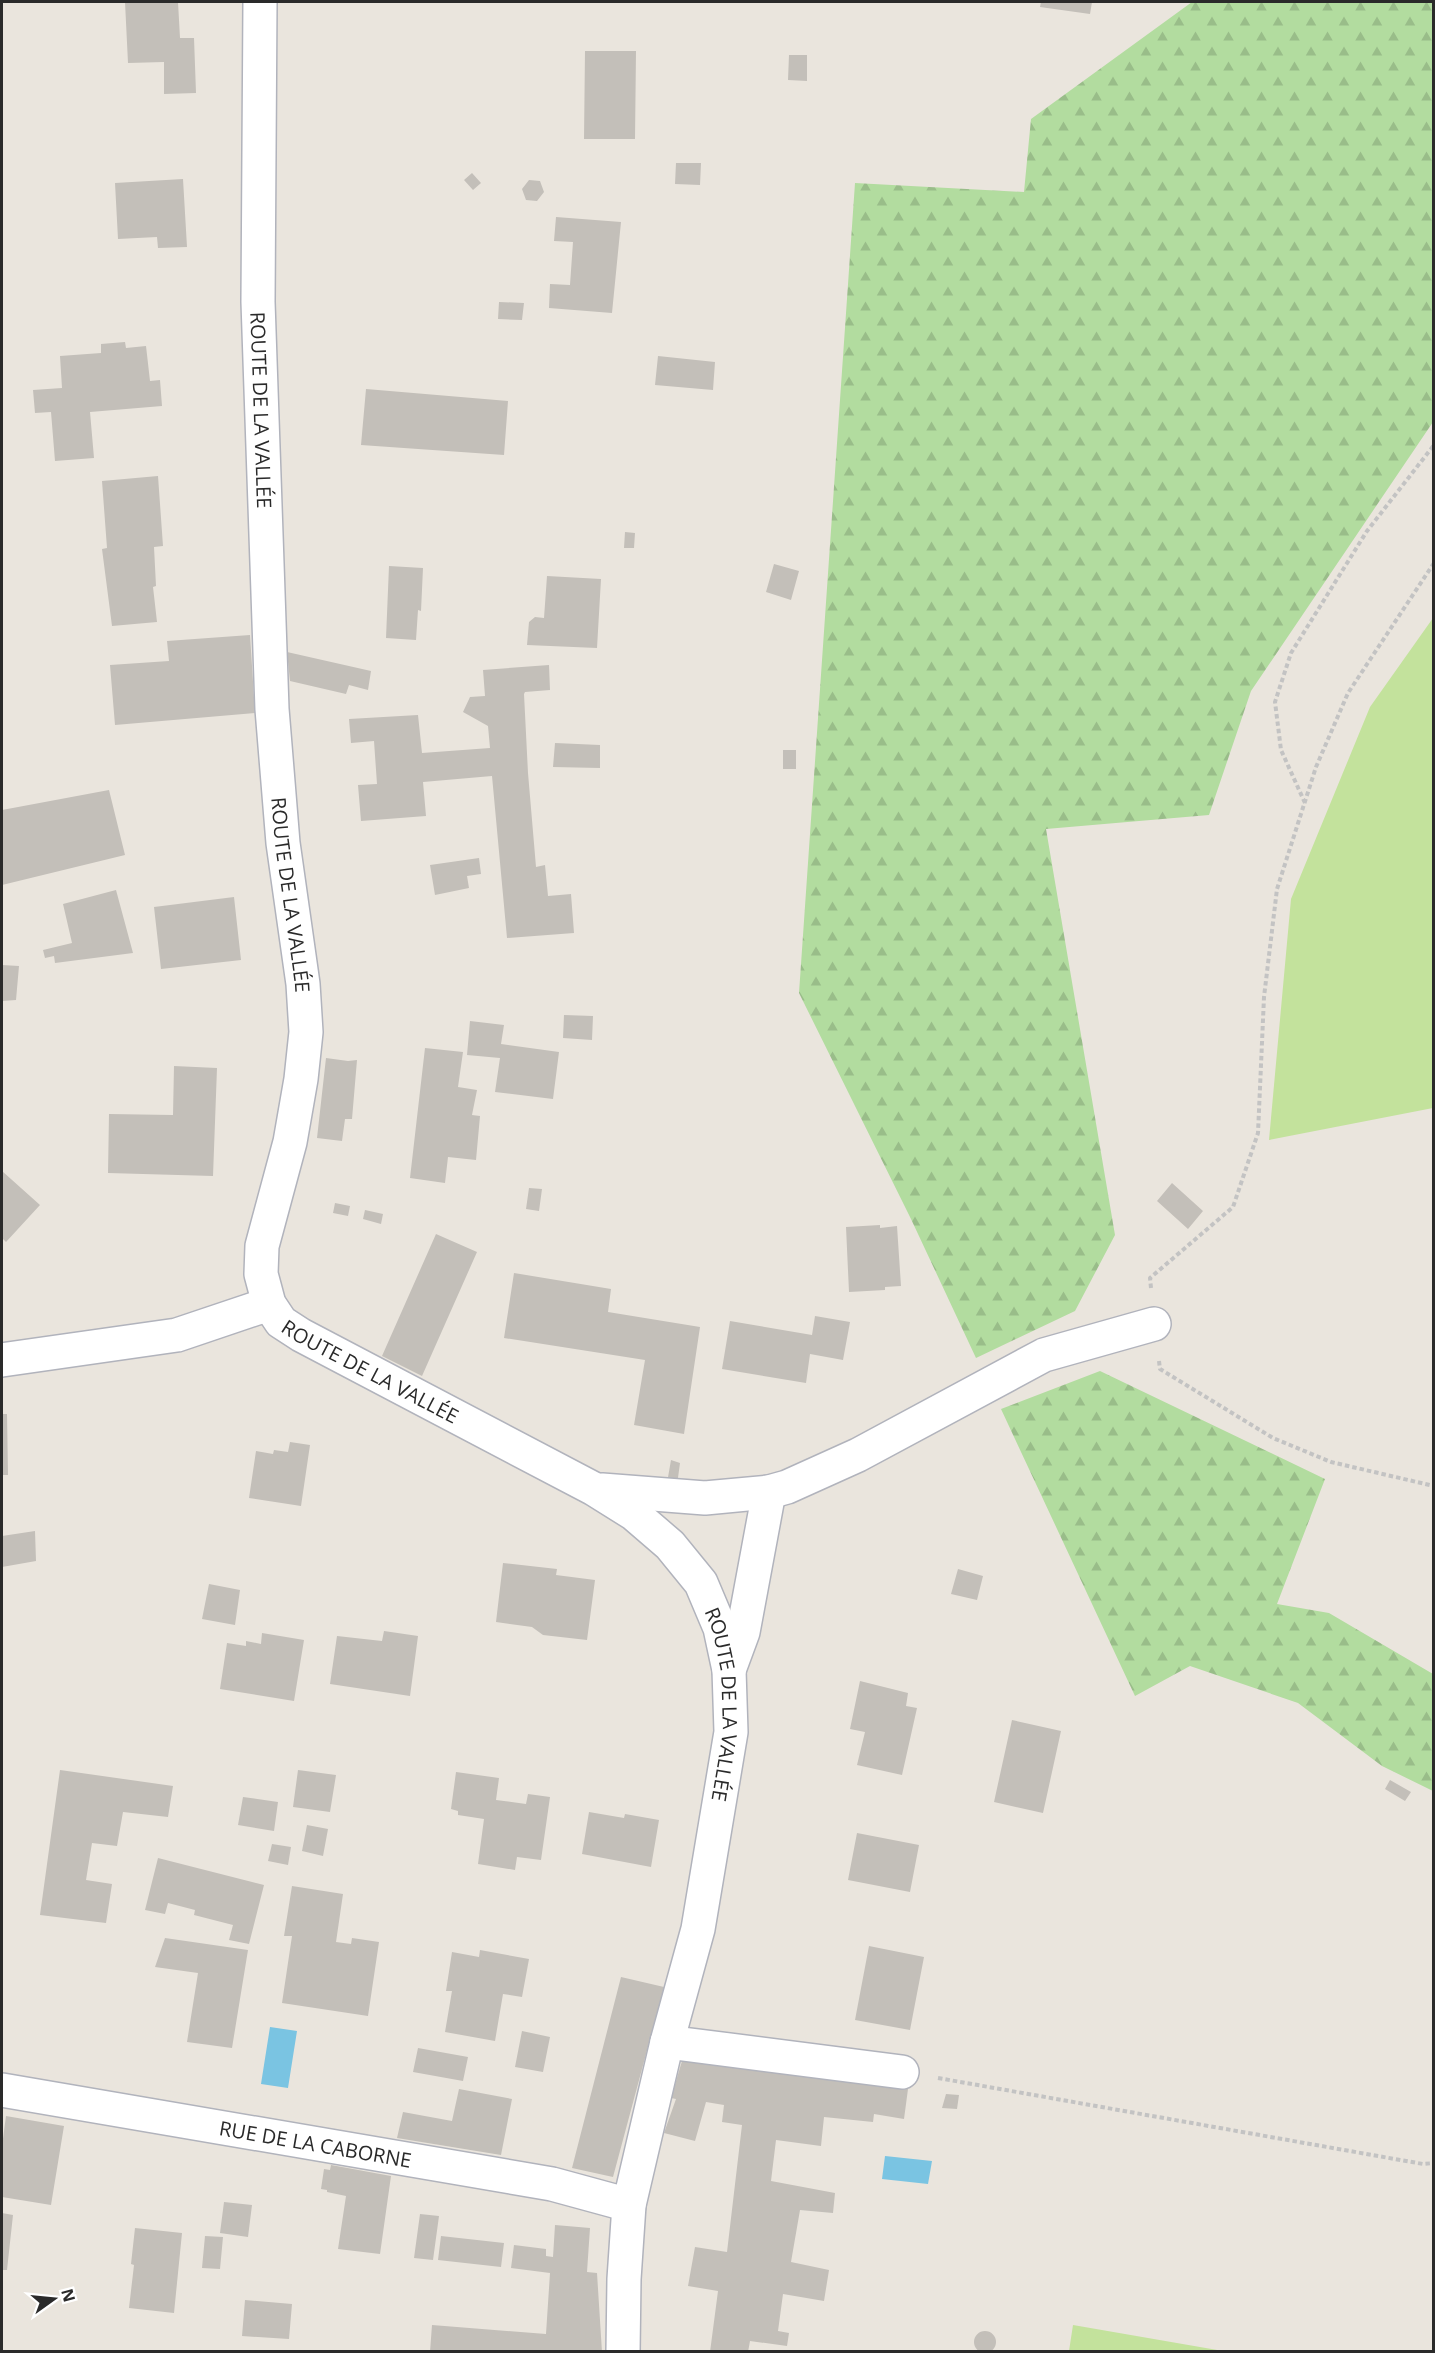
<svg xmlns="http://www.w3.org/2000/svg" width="1435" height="2353" viewBox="0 0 1435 2353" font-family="'Open Sans',sans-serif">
  <defs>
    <pattern id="forest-firs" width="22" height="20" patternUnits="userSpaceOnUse" patternTransform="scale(1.5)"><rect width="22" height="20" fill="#b2dc9f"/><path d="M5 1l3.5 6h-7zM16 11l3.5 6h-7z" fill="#99bd89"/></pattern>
  </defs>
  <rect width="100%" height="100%" fill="#eae5dd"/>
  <path fill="url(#forest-firs)" d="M 1192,2 L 1433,2 L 1433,422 L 1251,691 L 1209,815 L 1046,829 L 1115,1235 L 1075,1311 L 976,1358 L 911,1219 L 799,993 L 855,183 L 1024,192 L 1031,119 Z
    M 1100,1371 L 1325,1479 L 1277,1604 L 1329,1613 L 1433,1674 L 1433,1791 L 1382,1766 L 1298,1703 L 1190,1666 L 1135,1696 L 1001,1409 Z"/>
  <path fill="#c3e29c" d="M 1433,618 L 1433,1108 L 1269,1140 L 1291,899 L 1370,707 Z
    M 1073,2325 L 1223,2351 L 1069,2351 Z"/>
  <path fill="#7ac4e2" d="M 270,2027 L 297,2031 L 288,2088 L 261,2084 Z
    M 885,2156 L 932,2161 L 928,2184 L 882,2179 Z"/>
  <path fill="#c3bfb9" d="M 125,2 L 178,2 L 180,38 L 194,38 L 196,93 L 164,94 L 164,62 L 128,63 Z
    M 1041,2 L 1092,2 L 1090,14 L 1040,7 Z
    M 585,51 L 636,51 L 635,139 L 584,139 Z
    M 789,55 L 807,55 L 807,81 L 788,80 Z
    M 676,163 L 701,163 L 700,185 L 675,184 Z
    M 472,173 L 481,183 L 473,190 L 464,180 Z
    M 183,179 L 187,247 L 158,248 L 157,237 L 118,239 L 115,183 Z
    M 529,180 L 540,181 L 544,192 L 537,201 L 526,200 L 522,189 Z
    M 556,217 L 621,222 L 612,313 L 549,308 L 550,284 L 570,285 L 573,242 L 554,241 Z
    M 499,302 L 524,303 L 522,320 L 498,319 Z
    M 125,342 L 126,348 L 146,346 L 150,381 L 160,380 L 162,406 L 90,412 L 94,458 L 55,461 L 51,412 L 35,413 L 33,390 L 62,388 L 60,356 L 101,353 L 101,344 Z
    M 658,356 L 715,362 L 713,390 L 655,385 Z
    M 366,389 L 508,401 L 504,455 L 361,445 Z
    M 158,476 L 163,546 L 154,547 L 156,586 L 153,587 L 157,622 L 112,626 L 102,549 L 107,548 L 102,481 Z
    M 625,532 L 635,533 L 634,548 L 624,548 Z
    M 774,564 L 799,571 L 791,600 L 766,592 Z
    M 389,566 L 423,568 L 421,611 L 418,610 L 416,640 L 386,638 Z
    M 547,576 L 601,579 L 597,648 L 527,645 L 529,622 L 535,617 L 544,618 Z
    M 250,635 L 255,713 L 115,725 L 110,665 L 169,661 L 167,641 Z
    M 287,652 L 371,671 L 368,690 L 349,685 L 346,694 L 290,681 Z
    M 549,665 L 550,690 L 525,692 L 524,694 L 528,773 L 536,867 L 545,865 L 548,896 L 571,894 L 574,933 L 507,938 L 492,776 L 423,782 L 426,816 L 361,821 L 358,785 L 377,784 L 374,741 L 351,743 L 349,719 L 418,715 L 422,753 L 490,748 L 488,726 L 463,712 L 470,697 L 485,696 L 483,670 Z
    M 555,743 L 600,745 L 600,768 L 553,767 Z
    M 783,750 L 796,750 L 796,769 L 783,769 Z
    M 109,790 L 125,855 L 2,885 L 2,810 Z
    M 479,858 L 481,874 L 467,876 L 469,888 L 435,895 L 430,865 Z
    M 116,890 L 133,953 L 55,963 L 54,956 L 45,958 L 43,950 L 72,943 L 63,904 Z
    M 234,897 L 241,960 L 161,969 L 154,907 Z
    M 2,965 L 19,966 L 16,1000 L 2,1001 Z
    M 564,1015 L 593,1016 L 592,1040 L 563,1038 Z
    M 470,1021 L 504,1025 L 501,1044 L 559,1052 L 553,1099 L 495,1092 L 500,1058 L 467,1055 Z
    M 425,1048 L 463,1052 L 458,1087 L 477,1090 L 472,1115 L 480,1116 L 476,1160 L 448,1157 L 445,1183 L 410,1178 Z
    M 326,1058 L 348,1061 L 357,1060 L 352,1119 L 345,1119 L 342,1141 L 317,1138 Z
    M 174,1066 L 217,1068 L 213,1176 L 108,1173 L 109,1114 L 173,1115 Z
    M 2,1171 L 40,1205 L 6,1242 L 2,1238 Z
    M 1172,1183 L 1203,1211 L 1188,1229 L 1157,1201 Z
    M 529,1188 L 542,1189 L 539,1211 L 526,1209 Z
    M 335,1203 L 350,1206 L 348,1216 L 333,1213 Z
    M 365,1210 L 383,1214 L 381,1224 L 363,1219 Z
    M 880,1225 L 880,1228 L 897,1226 L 901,1286 L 885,1287 L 885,1290 L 849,1292 L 846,1227 Z
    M 436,1234 L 477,1252 L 422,1376 L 382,1356 Z
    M 514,1273 L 611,1289 L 608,1312 L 700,1327 L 684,1434 L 634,1425 L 645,1360 L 504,1338 Z
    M 815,1316 L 850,1322 L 843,1360 L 810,1354 L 806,1383 L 722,1369 L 730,1321 L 812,1335 Z
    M 2,1414 L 7,1414 L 8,1475 L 2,1475 Z
    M 290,1442 L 310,1445 L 301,1506 L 249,1498 L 256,1451 L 273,1454 L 274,1450 L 288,1452 Z
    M 671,1460 L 680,1463 L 677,1485 L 667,1483 Z
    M 35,1531 L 36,1561 L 2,1567 L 2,1536 Z
    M 503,1563 L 557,1569 L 556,1575 L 595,1580 L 587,1640 L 543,1635 L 532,1627 L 496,1622 Z
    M 958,1569 L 983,1576 L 977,1600 L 951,1594 Z
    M 209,1584 L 240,1590 L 235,1625 L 202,1619 Z
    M 384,1631 L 418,1636 L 410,1696 L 330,1684 L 337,1636 L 382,1641 Z
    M 262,1633 L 304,1640 L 294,1701 L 220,1689 L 227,1643 L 246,1646 L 246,1641 L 261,1644 Z
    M 860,1681 L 908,1693 L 906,1706 L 917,1708 L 902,1775 L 857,1765 L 865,1732 L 850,1729 Z
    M 1012,1720 L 1061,1731 L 1043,1813 L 994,1802 Z
    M 60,1770 L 173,1786 L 168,1817 L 123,1812 L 117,1846 L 92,1843 L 86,1880 L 112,1884 L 106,1923 L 40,1915 Z
    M 298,1770 L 336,1775 L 330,1812 L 293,1807 Z
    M 456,1772 L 499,1778 L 496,1800 L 526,1804 L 528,1794 L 550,1797 L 541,1860 L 517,1857 L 515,1870 L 478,1864 L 484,1819 L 458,1815 L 458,1811 L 451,1809 Z
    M 1390,1780 L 1411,1792 L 1405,1801 L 1385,1789 Z
    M 243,1797 L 278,1802 L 274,1831 L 238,1825 Z
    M 589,1812 L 624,1818 L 625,1814 L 659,1820 L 651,1867 L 582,1854 Z
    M 307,1825 L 328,1829 L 323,1856 L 302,1851 Z
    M 857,1833 L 919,1845 L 910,1892 L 848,1880 Z
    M 272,1844 L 291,1847 L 288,1865 L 268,1861 Z
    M 158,1858 L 264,1885 L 249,1944 L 229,1940 L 233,1925 L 194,1915 L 195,1910 L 168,1903 L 165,1914 L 145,1910 Z
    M 292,1886 L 343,1894 L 336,1942 L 351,1944 L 352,1938 L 379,1942 L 368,2016 L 282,2003 L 292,1936 L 284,1936 Z
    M 165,1938 L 248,1950 L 232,2048 L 187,2042 L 198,1973 L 155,1967 Z
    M 869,1946 L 924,1957 L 910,2030 L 855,2020 Z
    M 480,1950 L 529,1959 L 522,1997 L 503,1994 L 495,2041 L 445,2032 L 452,1991 L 446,1991 L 452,1952 L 479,1957 Z
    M 621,1977 L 664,1987 L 613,2177 L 572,2168 Z
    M 522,2031 L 550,2037 L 543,2072 L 515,2067 Z
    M 418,2048 L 468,2057 L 463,2081 L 413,2072 Z
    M 682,2061 L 908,2089 L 904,2119 L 874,2114 L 873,2122 L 824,2117 L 821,2146 L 776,2140 L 771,2181 L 835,2193 L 833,2213 L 800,2210 L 791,2262 L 829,2270 L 824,2301 L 783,2294 L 778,2331 L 789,2333 L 787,2346 L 750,2341 L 748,2352 L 710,2352 L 718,2291 L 688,2286 L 695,2247 L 727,2252 L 742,2125 L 722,2122 L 724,2105 L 706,2102 L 695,2141 L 664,2133 L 676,2099 L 671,2098 Z
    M 459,2089 L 512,2099 L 501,2155 L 397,2138 L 403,2112 L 452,2121 Z
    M 946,2094 L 959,2095 L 957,2109 L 942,2108 Z
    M 6,2116 L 64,2126 L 51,2205 L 2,2197 L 2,2146 Z
    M 331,2165 L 391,2176 L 380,2254 L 338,2249 L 346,2196 L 327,2192 L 327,2190 L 321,2189 L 324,2169 L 330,2170 Z
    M 224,2202 L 252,2205 L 248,2237 L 220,2233 Z
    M 2,2213 L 13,2215 L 7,2270 L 2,2270 Z
    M 420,2214 L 439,2216 L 433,2260 L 414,2258 Z
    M 555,2225 L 590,2228 L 587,2272 L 597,2273 L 602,2352 L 430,2352 L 432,2325 L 546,2334 L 550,2273 L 511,2268 L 514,2245 L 546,2249 L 546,2256 L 553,2257 Z
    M 135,2228 L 182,2233 L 174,2313 L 129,2308 L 134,2265 L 131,2264 Z
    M 205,2236 L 223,2237 L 220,2269 L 202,2268 Z
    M 441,2236 L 504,2243 L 501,2267 L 438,2260 Z
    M 245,2300 L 292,2304 L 289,2339 L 242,2336 Z
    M974 2342a11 11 0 1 1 22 0a11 11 0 1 1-22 0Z"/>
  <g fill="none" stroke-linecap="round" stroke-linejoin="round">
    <g stroke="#b1b3bc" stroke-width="36">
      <g id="minor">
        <path id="s1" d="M 260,2 L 258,302 L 272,709 L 283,843 L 303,984 L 306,1032 L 301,1079 L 290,1142 L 262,1246 L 261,1274 L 269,1304 L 281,1322 L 301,1335 L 594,1489 L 634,1514 L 670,1545 L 701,1583 L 720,1628 L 729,1670 L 731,1732 L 698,1929 L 667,2042 L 629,2205 L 624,2279 L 623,2352"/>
        <path d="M 2,1360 L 177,1335 L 269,1304"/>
        <path d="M 602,1490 L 705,1498 L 769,1492 L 787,1487 L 858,1455 L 1044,1355 L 1154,1324"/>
        <path d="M 729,1670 L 743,1632 L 769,1492"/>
        <path d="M 667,2042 L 902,2072"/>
        <path id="s2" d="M 2,2090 L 552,2184 L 629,2205"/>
      </g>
    </g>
    <path stroke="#c3c3c3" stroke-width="4" stroke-dasharray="4.5 3" stroke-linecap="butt" d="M 1305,803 L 1281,750 L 1275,702 L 1291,653 L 1367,531 L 1434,445
      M 1151,1288 L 1150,1278 L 1233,1207 L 1258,1133 L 1264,997 L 1277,889 L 1316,767 L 1348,693 L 1434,563
      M 1159,1361 L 1160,1369 L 1273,1438 L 1331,1462 L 1434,1486
      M 938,2078 L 1423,2164 L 1434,2163"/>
    <use href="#minor" stroke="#fff" stroke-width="33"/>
  </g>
  <g text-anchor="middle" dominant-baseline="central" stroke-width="4.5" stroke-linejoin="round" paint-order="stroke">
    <g font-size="20" fill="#2a2a2a" stroke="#fff">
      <text stroke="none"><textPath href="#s1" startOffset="408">ROUTE DE LA VALLÉE</textPath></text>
      <text stroke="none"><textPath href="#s1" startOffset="894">ROUTE DE LA VALLÉE</textPath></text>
      <text stroke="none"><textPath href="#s1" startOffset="1434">ROUTE DE LA VALLÉE</textPath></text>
      <text stroke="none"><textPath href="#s1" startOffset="1956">ROUTE DE LA VALLÉE</textPath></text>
      <text stroke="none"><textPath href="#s2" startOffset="318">RUE DE LA CABORNE</textPath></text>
    </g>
  </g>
  <rect width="1435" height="2353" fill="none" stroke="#2a2a2a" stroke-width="6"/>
  <g transform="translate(54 2299) rotate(75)" stroke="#ffffff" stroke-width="4.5" paint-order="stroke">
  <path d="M0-4.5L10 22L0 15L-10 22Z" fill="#2a2a2a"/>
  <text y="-9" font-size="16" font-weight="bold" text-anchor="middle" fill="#2a2a2a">N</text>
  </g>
</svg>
